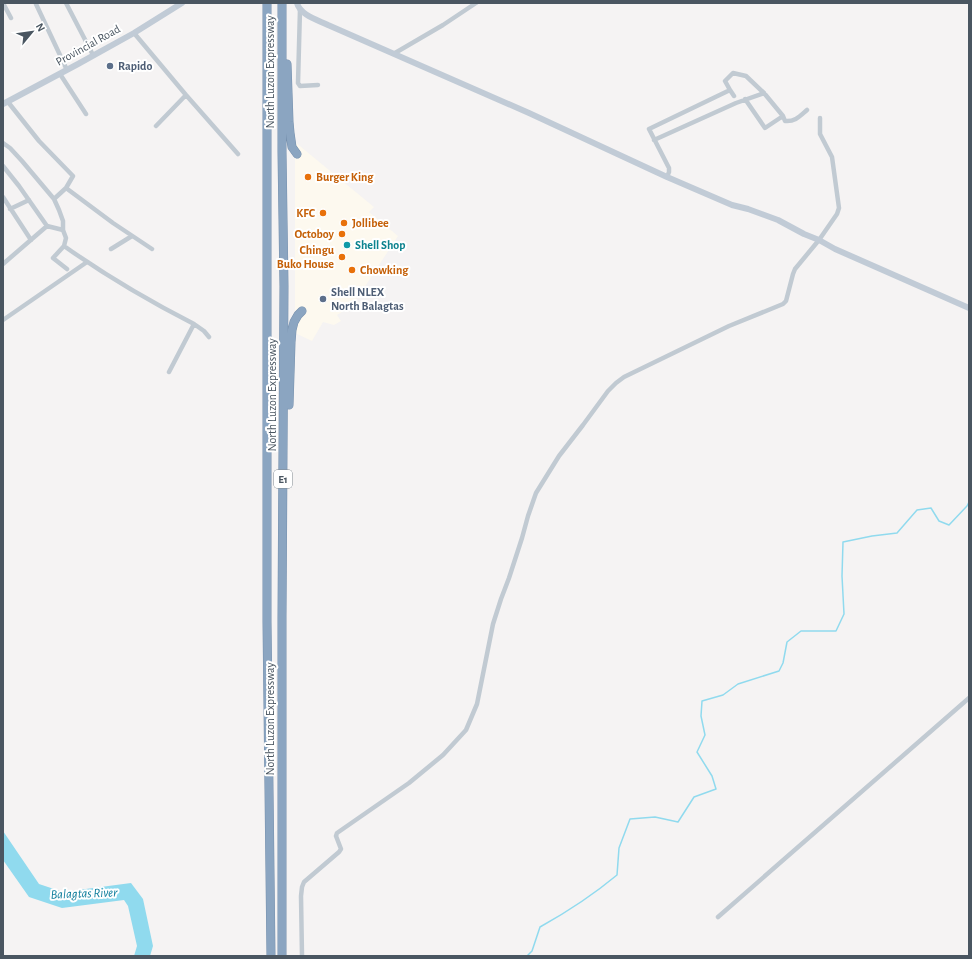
<svg xmlns="http://www.w3.org/2000/svg" width="972" height="959" viewBox="0 0 972 959" font-family="'Alegreya Sans',sans-serif">
  <rect width="100%" height="100%" fill="#f5f3f3"/>
  <path fill="#fdf9ef" d="M 295,142 L 374,207 L 369,212 L 398,236 L 364,288 L 350,307 L 337,315 L 341,321 L 334,325 L 323,322 L 312,341 L 295,333 Z"/>
  <path fill="#90daee" d="M 3,831 L 39,884 L 63,892 L 131,883 L 143,899 L 153,946 L 150,956 L 134,956 L 137,946 L 128,906 L 124,900 L 62,908 L 29,897 L 3,860 Z"/>
  <g fill="none" stroke-linecap="round" stroke-linejoin="round">
    <path stroke="#90daee" stroke-width="1.5" d="M 527,956 L 532,951 L 540,927 C 567,912 593,895 617,875 L 619,848 L 630,819 L 655,817 L 678,822 L 694,797 L 716,789 L 712,776 L 697,752 L 705,735 L 701,716 L 702,701 L 723,695 L 738,684 L 779,671 L 783,663 L 787,642 L 801,631 L 836,631 L 844,614 L 842,576 L 843,542 L 872,536 L 897,533 L 917,510 L 931,508 L 939,521 L 949,525 L 967,506 L 969,502"/>
    <g stroke="#7690ad" stroke-width="9">
      <path id="highway" d="M 267,3 L 267,622 L 271,956
        M 282,3 L 282,152 L 284,286 L 282,617 L 282,956
        M 287,64 L 289,122 L 290,133 L 292,147 L 297,154
        M 289,405 L 291,342 L 292,330 L 294,322 L 298,315 L 302,311"/>
    </g>
    <path stroke="#c1cad2" stroke-width="4.5" d="M 3,3 L 11,18
      M 66,3 L 93,55
      M 36,4 L 67,70
      M 300,9 L 298,83 L 300,86 L 318,85
      M 134,33 L 186,95 L 238,154
      M 395,53 L 443,25 L 476,3
      M 60,74 L 86,114
      M 730,90 L 725,81 L 733,73 L 746,76 L 764,93
      M 745,99 L 765,128 L 783,116
      M 8,102 L 39,141 L 73,176 L 66,188 L 54,199
      M 156,126 L 186,95
      M 654,140 L 736,103 L 764,93 L 783,116 L 785,121 C 795,122 800,116 807,110
      M 3,143 L 10,148 L 22,161 L 54,199 L 59,210 L 63,221 L 63,230 L 66,238 L 64,246 L 53,258 L 67,269
      M 3,166 L 19,186 L 47,226 L 63,230
      M 667,177 L 669,172 L 669,168 L 649,129 L 730,90 L 734,96
      M 66,188 L 113,223 L 152,249
      M 3,197 L 31,240
      M 10,209 L 29,200
      M 64,246 C 105,275 149,301 194,324 L 204,331 L 209,337
      M 111,249 L 132,236
      M 3,264 L 47,226
      M 3,320 L 87,262
      M 169,372 L 194,324
      M 718,917 L 969,698
      M 302,956 L 301,896 L 302,887 L 304,882 L 339,852 L 341,849 L 336,836 L 337,833 L 409,783 L 443,755 L 466,730 L 477,704 L 493,624 L 501,599 L 509,578 L 522,538 L 528,516 L 536,493 L 559,456 L 583,425 L 608,391 L 616,383 L 624,377 L 729,326 L 783,304 L 786,301 L 793,274 L 795,269 L 819,240 L 837,214 L 839,208 L 832,157 L 820,134 L 820,118"/>
    <path stroke="#c1cbd6" stroke-width="6" d="M 297,3 C 300,15 318,20 328,25 L 529,113 L 667,177 L 732,205 L 748,209 L 778,220 L 804,234 L 819,240 L 835,249 L 969,308
      M 3,104 L 78,64 L 134,33 L 182,3"/>
    <use href="#highway" stroke="#8ba5c1" stroke-width="8"/>
  </g>
  <g fill="#5c6f8a" stroke="#fff" stroke-width="1.5">
    <circle cx="110" cy="66" r="4"/>
    <circle cx="323" cy="299" r="4"/>
  </g>
  <g fill="#e8710a" stroke="#fff" stroke-width="1.5">
    <circle cx="308" cy="177" r="4"/>
    <circle cx="323" cy="213" r="4"/>
    <circle cx="344" cy="223" r="4"/>
    <circle cx="342" cy="234" r="4"/>
    <circle cx="342" cy="257" r="4"/>
    <circle cx="352" cy="270" r="4"/>
  </g>
  <circle fill="#0f9aa8" stroke="#fff" stroke-width="1.5" cx="347" cy="245" r="4"/>
  <g text-anchor="middle" dominant-baseline="central" stroke-width="4" stroke-linejoin="round" paint-order="stroke">
    <rect fill="#fff" stroke="#808990" stroke-width="1" x="274" y="470" width="18" height="18" rx="3"/>
    <g font-size="11" font-weight="bold" fill="#4a5661">
      <text x="283" y="479">E1</text>
    </g>
    <g font-size="12" fill="#4a5661" stroke="#fff">
      <text transform="translate(88 45) rotate(-29)">Provincial Road</text>
      <text transform="translate(270 72) rotate(-90)">North Luzon Expressway</text>
      <text transform="translate(272 395) rotate(-90)">North Luzon Expressway</text>
      <text transform="translate(270 719) rotate(-90)">North Luzon Expressway</text>
    </g>
    <g font-size="12" font-weight="bold" fill="#4e5e75" stroke="#fff" text-anchor="start">
      <text x="118" y="66">Rapido</text>
      <text x="331" y="292">Shell NLEX<tspan x="331" dy="14">North Balagtas</tspan></text>
    </g>
    <g font-size="12" font-weight="bold" fill="#c56008" stroke="#fff" text-anchor="start">
      <text x="316" y="177">Burger King</text>
      <text x="315" y="213" text-anchor="end">KFC</text>
      <text x="352" y="223">Jollibee</text>
      <text x="334" y="234" text-anchor="end">Octoboy</text>
      <text x="334" y="250" text-anchor="end">Chingu<tspan x="334" dy="14">Buko House</tspan></text>
      <text x="360" y="270">Chowking</text>
    </g>
    <g font-size="12" font-weight="bold" fill="#0d838f" stroke="#fff" text-anchor="start">
      <text x="355" y="245">Shell Shop</text>
    </g>
    <g font-size="13" font-style="italic" fill="#0c7c9b" stroke="#fff">
      <text transform="translate(84 894) rotate(-2)">Balagtas River</text>
    </g>
  </g>
  <rect width="972" height="959" fill="none" stroke="#4a5661" stroke-width="8"/>
  <g transform="translate(32 32) rotate(61)" stroke="#ffffff" stroke-width="3" paint-order="stroke">
  <path d="M0-3L7 15L0 10L-7 15Z" fill="#4a5661"/>
  <text y="-6" font-size="11" font-weight="bold" text-anchor="middle" fill="#4a5661">N</text>
  </g>
</svg>
